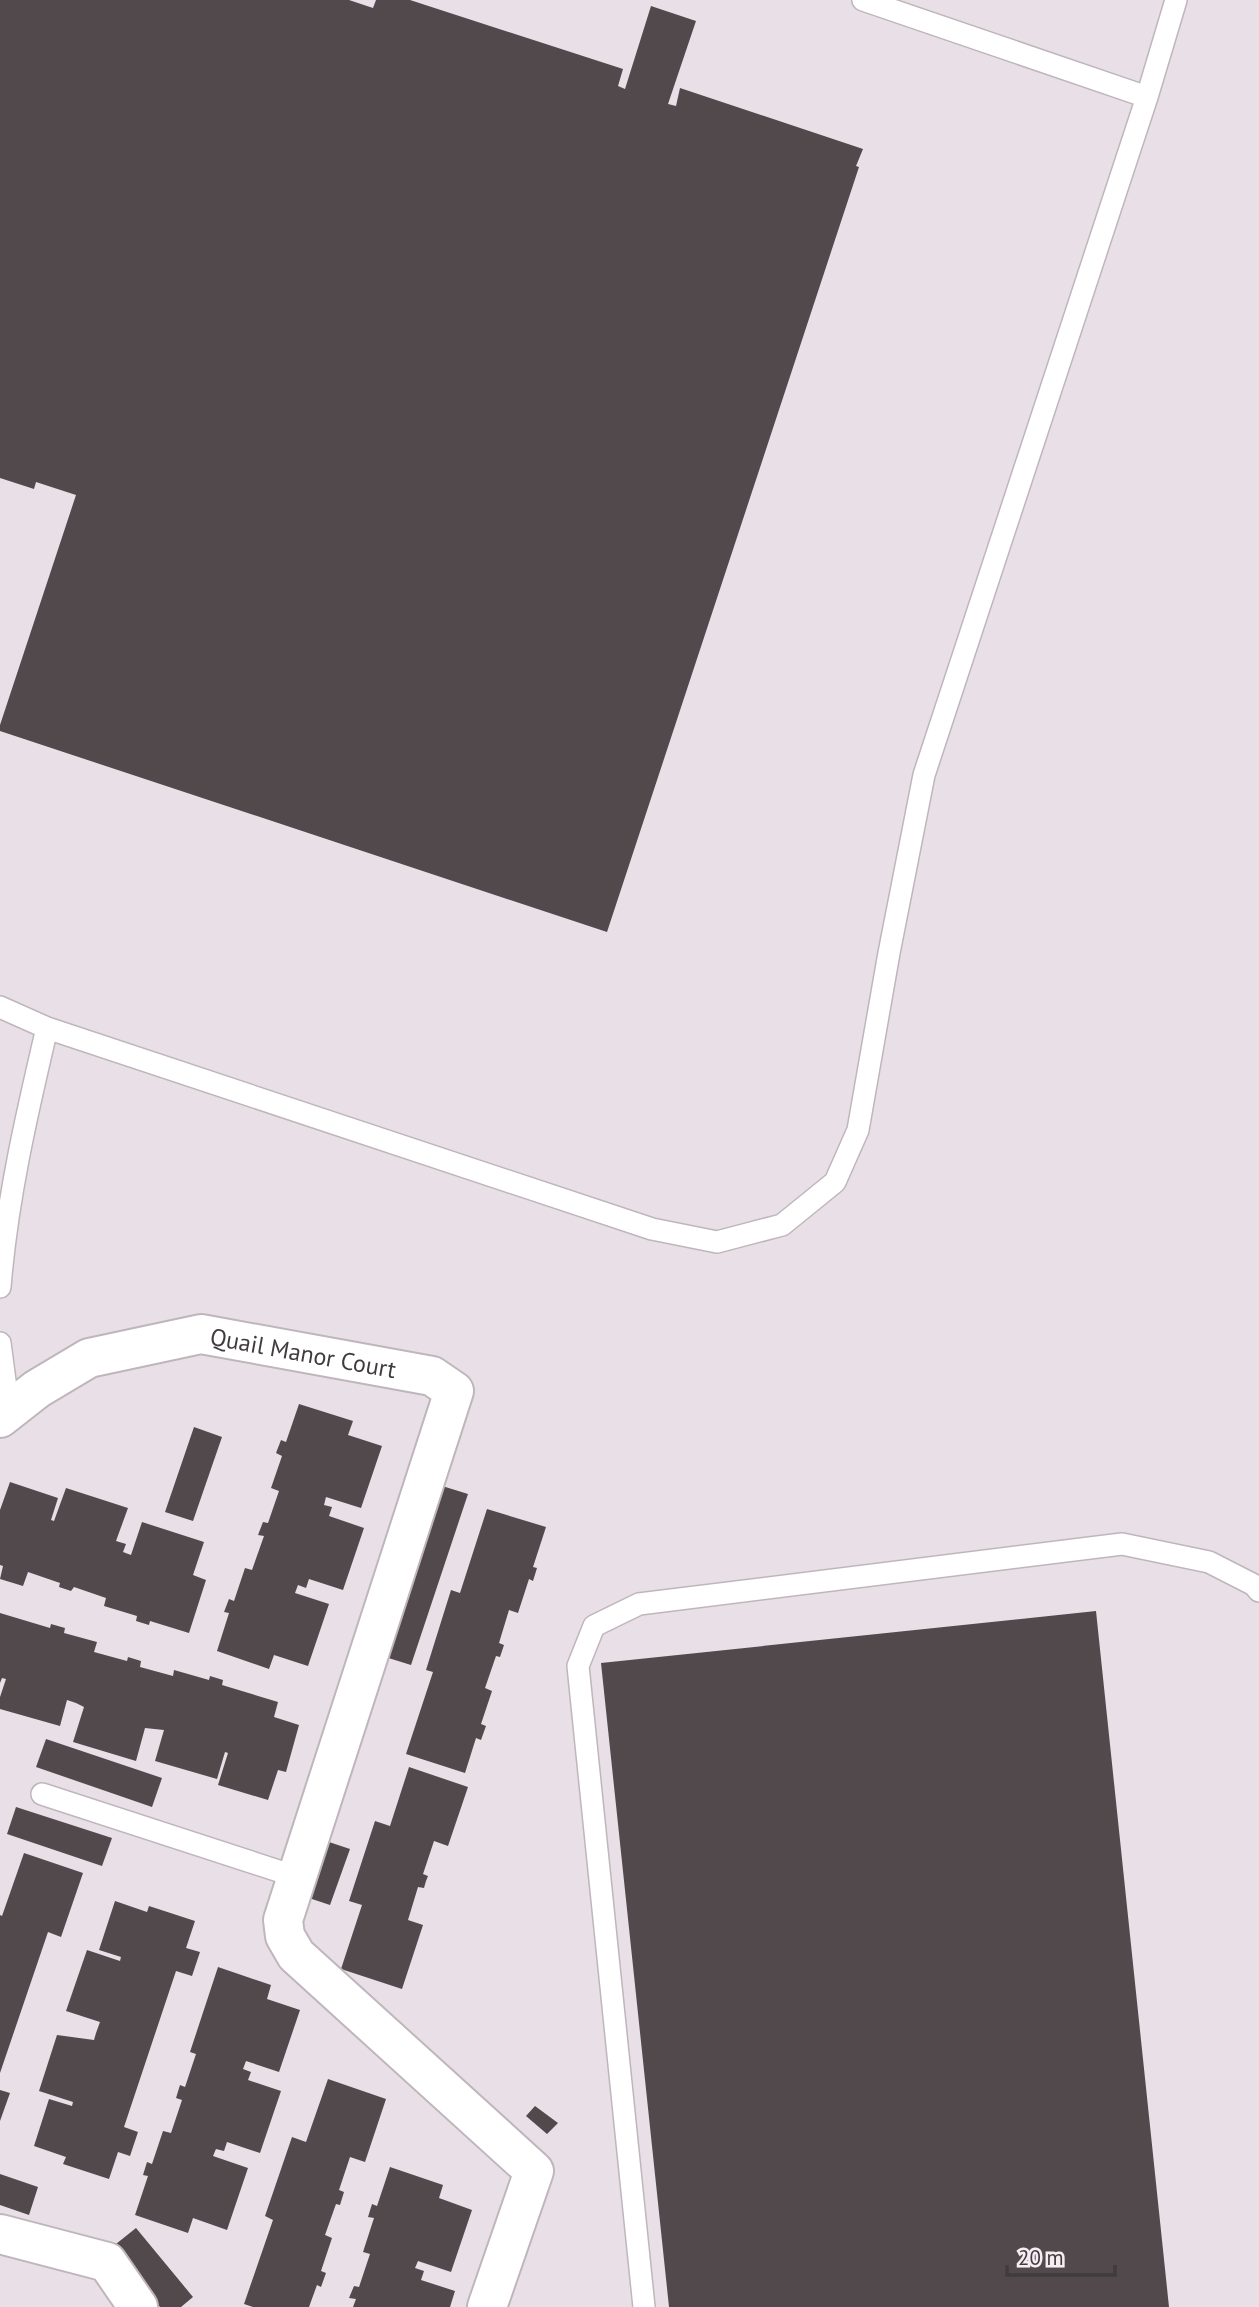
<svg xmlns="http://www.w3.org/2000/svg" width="1259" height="2307" viewBox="0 0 1259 2307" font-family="'PT Sans',sans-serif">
  <rect width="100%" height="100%" fill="#e9dfe6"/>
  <path fill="#52494c" d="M 0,0 L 349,0 L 373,8 L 376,0 L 410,0 L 623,69 L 618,86 L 625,89 L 651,6 L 696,21 L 668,104 L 676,106 L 680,88 L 863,149 L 856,166 L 859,167 L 607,932 L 0,731 L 0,725 L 76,495 L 36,482 L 34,489 L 0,478 Z
    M 299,1404 L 353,1421 L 348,1435 L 382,1446 L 361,1508 L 326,1497 L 324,1505 L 332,1507 L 329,1516 L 364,1528 L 343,1590 L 309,1579 L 306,1588 L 298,1585 L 295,1593 L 329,1604 L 308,1666 L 274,1655 L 269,1669 L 217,1651 L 229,1613 L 224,1612 L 229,1599 L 234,1601 L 245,1568 L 252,1570 L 264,1536 L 258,1535 L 263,1522 L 268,1523 L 279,1491 L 271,1488 L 282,1456 L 276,1453 L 281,1440 L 286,1442 Z
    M 194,1427 L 222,1437 L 193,1521 L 165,1512 Z
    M 10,1482 L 58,1498 L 51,1520 L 54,1521 L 66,1488 L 128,1508 L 116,1541 L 126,1544 L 123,1552 L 131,1555 L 142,1522 L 204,1542 L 193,1575 L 206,1580 L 189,1633 L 150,1621 L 149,1625 L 136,1621 L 137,1616 L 104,1606 L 106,1598 L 74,1587 L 71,1591 L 59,1587 L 60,1583 L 28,1572 L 23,1586 L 0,1579 L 3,1566 L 0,1565 L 0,1510 Z
    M 439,1485 L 468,1494 L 411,1665 L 382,1656 Z
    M 487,1509 L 546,1527 L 533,1567 L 537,1568 L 533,1581 L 529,1579 L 518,1613 L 509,1610 L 499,1643 L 504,1645 L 500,1657 L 496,1656 L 485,1688 L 492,1691 L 481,1724 L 486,1726 L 481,1740 L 476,1738 L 465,1773 L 406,1754 L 433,1672 L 426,1670 L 451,1590 L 460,1593 Z
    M 1096,1611 L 1169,2307 L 669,2307 L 601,1663 Z
    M 0,1613 L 50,1628 L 51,1624 L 65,1628 L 64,1633 L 97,1642 L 94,1652 L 127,1661 L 128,1657 L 141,1661 L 140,1667 L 173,1676 L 174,1670 L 209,1680 L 210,1676 L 223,1680 L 222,1685 L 278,1702 L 274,1717 L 299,1725 L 286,1772 L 278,1770 L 268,1800 L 218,1785 L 228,1753 L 225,1752 L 217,1779 L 155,1761 L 164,1730 L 145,1728 L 136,1761 L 73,1742 L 84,1707 L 76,1703 L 67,1700 L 60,1726 L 0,1709 L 0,1697 L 6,1679 L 2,1678 L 0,1683 Z
    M 46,1739 L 162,1778 L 152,1807 L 36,1767 Z
    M 409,1767 L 468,1787 L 448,1846 L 434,1841 L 423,1874 L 428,1876 L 426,1881 L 424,1888 L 418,1887 L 408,1920 L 423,1925 L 402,1989 L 341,1969 L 362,1905 L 349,1901 L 375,1821 L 390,1826 Z
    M 16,1807 L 112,1838 L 102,1866 L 7,1834 Z
    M 320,1839 L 350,1849 L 330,1905 L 300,1895 Z
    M 24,1853 L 83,1873 L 61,1937 L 48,1932 L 0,2073 L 0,1915 L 2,1916 Z
    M 115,1901 L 147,1912 L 149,1906 L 195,1921 L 186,1948 L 200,1952 L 192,1976 L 176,1971 L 124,2127 L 138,2132 L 130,2156 L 118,2152 L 109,2179 L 63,2164 L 66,2157 L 34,2146 L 49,2099 L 72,2106 L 73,2102 L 39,2091 L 57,2035 L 94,2040 L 96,2033 L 100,2022 L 66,2011 L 87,1950 L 120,1961 L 121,1957 L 99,1950 Z
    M 218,1967 L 271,1985 L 267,1999 L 300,2010 L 279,2072 L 246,2061 L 243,2069 L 251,2072 L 248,2080 L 281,2091 L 260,2153 L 227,2142 L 224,2151 L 216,2149 L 213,2156 L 248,2168 L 227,2230 L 193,2218 L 188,2233 L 135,2215 L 148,2176 L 143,2175 L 147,2162 L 152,2164 L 163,2131 L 171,2133 L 182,2100 L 176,2098 L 180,2085 L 185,2087 L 196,2054 L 190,2052 Z
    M 328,2079 L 386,2099 L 365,2162 L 350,2157 L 339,2190 L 344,2192 L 340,2205 L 336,2204 L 325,2235 L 332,2238 L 321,2271 L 326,2273 L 321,2287 L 317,2285 L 309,2307 L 253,2307 L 244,2304 L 273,2220 L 265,2216 L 292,2137 L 306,2142 Z
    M 0,2090 L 10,2093 L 0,2121 Z
    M 535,2106 L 558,2123 L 547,2134 L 526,2116 Z
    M 390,2167 L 443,2185 L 439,2198 L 472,2210 L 451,2272 L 418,2261 L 415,2268 L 424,2271 L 421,2280 L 455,2291 L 450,2307 L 353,2307 L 356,2299 L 349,2298 L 354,2286 L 359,2287 L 370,2254 L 363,2252 L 374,2218 L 368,2217 L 372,2204 L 377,2206 Z
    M 0,2174 L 38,2187 L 29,2215 L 0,2205 Z
    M 136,2228 L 193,2297 L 181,2307 L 160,2307 L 111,2248 Z"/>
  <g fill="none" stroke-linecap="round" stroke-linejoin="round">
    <g stroke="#bfb6bc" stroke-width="24">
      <path id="service" d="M 863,0 L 1147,97
        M 0,1007 L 47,1028 L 652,1229 L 717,1242 L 782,1225 L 835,1182 L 858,1130 L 889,953 L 924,775 L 1147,97 L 1176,0
        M 0,1287 C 7,1199 27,1113 47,1028
        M 0,1343 L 9,1411
        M 42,1794 L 297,1877
        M 644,2307 L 578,1666 L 594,1626 L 639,1604 L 1122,1544 L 1209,1562 L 1254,1585 L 1259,1591"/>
    </g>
    <g stroke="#bfb6bc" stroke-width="42">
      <g id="minor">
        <path id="s1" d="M 0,1418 L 37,1389 L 89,1358 L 201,1334 L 432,1376 L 454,1391 L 283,1920 L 285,1936 L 296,1955 L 534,2171 L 487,2307"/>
        <path d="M 0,2234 L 107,2262 L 138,2307"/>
      </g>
    </g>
    <use href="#service" stroke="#fff" stroke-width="21"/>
    <use href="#minor" stroke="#fff" stroke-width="38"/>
  </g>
  <g text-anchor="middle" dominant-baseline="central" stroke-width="7" stroke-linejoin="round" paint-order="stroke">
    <g font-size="24" fill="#3f3b3e" stroke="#f6edf3">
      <text stroke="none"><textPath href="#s1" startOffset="326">Quail Manor Court</textPath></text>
    </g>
  </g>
  <path d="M1007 2265v10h108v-10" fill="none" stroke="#3f3b3e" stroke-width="3.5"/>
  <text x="1018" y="2265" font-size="21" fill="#3f3b3e" stroke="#f6edf3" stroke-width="5" paint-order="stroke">20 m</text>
</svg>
